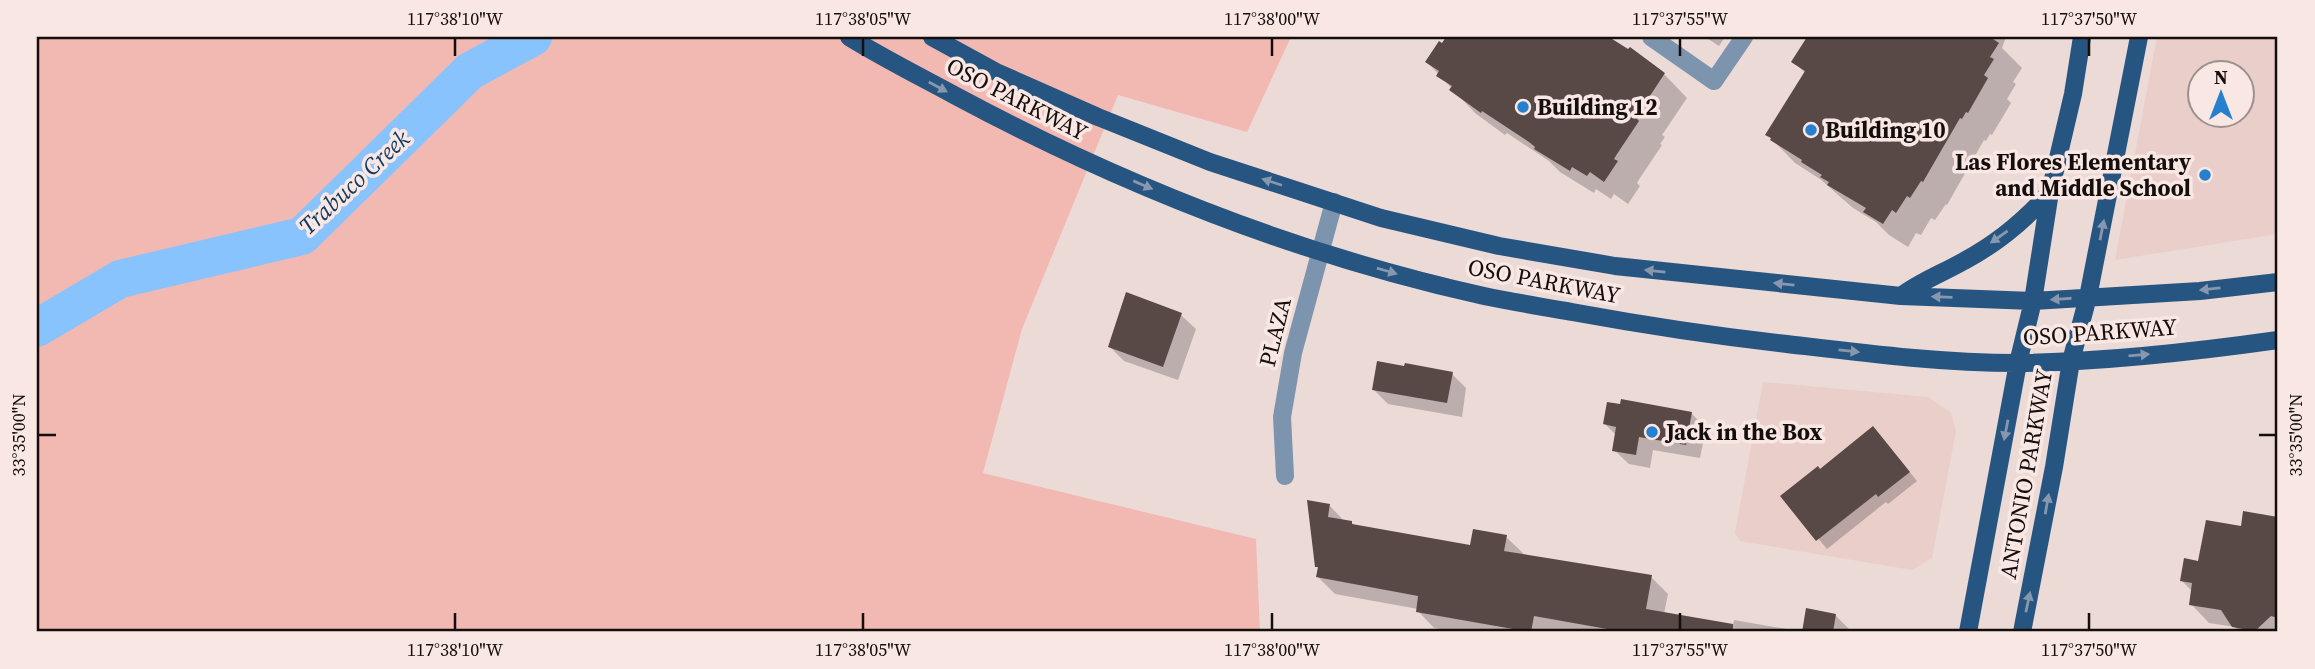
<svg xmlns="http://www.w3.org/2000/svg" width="2315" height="669" viewBox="0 0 2315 669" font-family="'Source Serif 4',serif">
  <rect width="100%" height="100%" fill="#ecdad7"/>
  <path fill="#e9ceca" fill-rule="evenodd" d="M 2157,37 L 2278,37 L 2278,234 L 2115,260 ZM 2200,74 L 2242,74 L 2242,116 L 2200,116 Z
    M 1763,382 L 1928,397 L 1951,413 L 1956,431 L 1932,558 L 1912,570 L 1740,541 L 1735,533 Z"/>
  <path fill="#f2b9b2" d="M 37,37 L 1291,37 L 1247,132 L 1118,95 L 1022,329 L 983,473 L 1256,539 L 1260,632 L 37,632 Z"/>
  <path fill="#0003" d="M 1448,37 L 1602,37 L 1664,74 L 1687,98 L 1662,135 L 1665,137 L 1660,144 L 1662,145 L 1640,178 L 1637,183 L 1640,186 L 1628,204 L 1614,194 L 1611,199 L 1596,189 L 1594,193 L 1560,172 L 1549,161 L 1507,133 L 1505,135 L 1475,113 L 1427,62 Z
    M 1705,37 L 1725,37 L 1719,46 Z
    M 1809,37 L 1816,37 L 1825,42 L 1828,37 L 2006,37 L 2002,48 L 2022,68 L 2013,82 L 2016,84 L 2007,99 L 2011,103 L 1992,135 L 1990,134 L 1986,141 L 1984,140 L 1947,205 L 1946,204 L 1935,220 L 1931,218 L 1921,235 L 1916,233 L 1908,247 L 1889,235 L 1876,222 L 1853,208 L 1820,179 L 1795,163 L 1767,134 L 1805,73 L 1794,62 Z
    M 1181,315 L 1196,329 L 1178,380 L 1124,361 L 1110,347 Z
    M 1452,374 L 1466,388 L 1462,417 L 1388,404 L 1373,389 Z
    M 1622,406 L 1691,413 L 1706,428 L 1700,458 L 1653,450 L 1650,468 L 1629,464 L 1614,450 L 1617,436 L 1605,424 Z
    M 1882,438 L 1917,481 L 1888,504 L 1886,502 L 1827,549 L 1783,496 L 1820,471 Z
    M 1330,506 L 1345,522 L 1352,523 L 1355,526 L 1471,547 L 1506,537 L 1523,553 L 1522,556 L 1651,577 L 1668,594 L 1664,614 L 1733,625 L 1734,620 L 1804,632 L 1807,610 L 1835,615 L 1852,632 L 1459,632 L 1434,628 L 1418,611 L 1418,609 L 1335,594 L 1318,577 L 1319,569 L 1316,566 Z
    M 2245,513 L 2278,518 L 2278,632 L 2240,632 L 2235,627 L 2209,623 L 2191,604 L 2193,592 L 2182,581 L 2200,563 L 2242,529 Z"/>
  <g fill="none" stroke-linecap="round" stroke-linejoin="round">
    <path stroke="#89c3fe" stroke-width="38" d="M 37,328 L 120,279 L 302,236 L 470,71 L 533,37"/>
  </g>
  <path fill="#584947" d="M 1446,37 L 1609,37 L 1628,49 L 1630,47 L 1665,73 L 1640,111 L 1642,112 L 1637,119 L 1639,121 L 1617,154 L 1614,159 L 1618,161 L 1604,182 L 1590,172 L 1587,176 L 1572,167 L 1570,171 L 1534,149 L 1535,147 L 1529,142 L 1482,111 L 1481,113 L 1449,90 L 1452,86 L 1436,76 L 1439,71 L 1425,62 L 1439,41 L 1442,43 Z
    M 1807,37 L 1990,37 L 1999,43 L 1990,57 L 1994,59 L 1984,75 L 1988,78 L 1968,113 L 1966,112 L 1962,119 L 1960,118 L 1923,182 L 1921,181 L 1910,198 L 1907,196 L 1896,213 L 1892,210 L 1883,224 L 1863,212 L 1866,208 L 1827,185 L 1829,182 L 1820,177 L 1822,175 L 1801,162 L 1802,160 L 1770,140 L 1771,138 L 1765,135 L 1805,71 L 1791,62 Z
    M 1126,292 L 1182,313 L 1163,367 L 1108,347 Z
    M 1377,361 L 1404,366 L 1405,363 L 1453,372 L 1447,403 L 1372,390 Z
    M 1621,399 L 1692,412 L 1686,445 L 1639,437 L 1636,455 L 1612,451 L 1616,427 L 1603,424 L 1607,402 L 1620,404 Z
    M 1873,426 L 1910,472 L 1878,497 L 1876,494 L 1816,541 L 1780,496 L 1818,466 L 1820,469 Z
    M 1307,500 L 1330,504 L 1328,517 L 1352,521 L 1352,524 L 1470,545 L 1473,529 L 1507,535 L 1504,551 L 1652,575 L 1646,609 L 1733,624 L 1733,632 L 1624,632 L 1534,616 L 1531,632 L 1416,612 L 1418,596 L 1316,577 L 1318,567 L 1315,567 Z
    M 2243,511 L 2278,517 L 2278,618 L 2271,616 L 2255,631 L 2232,627 L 2221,610 L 2189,605 L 2192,583 L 2180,581 L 2184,558 L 2198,561 L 2206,520 L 2241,526 Z
    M 1806,608 L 1836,614 L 1833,632 L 1802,632 Z"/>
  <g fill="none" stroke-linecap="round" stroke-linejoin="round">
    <path stroke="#7c94ad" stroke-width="18" d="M 1651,37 L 1714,81 L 1744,37
      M 1285,476 L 1282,417 L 1293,353 L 1334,202"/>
    <path stroke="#275581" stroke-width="18" d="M 849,37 C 883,58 919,76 954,95 C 1120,184 1299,255 1484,296 C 1513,302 1543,307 1572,312 C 1643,325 1715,336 1787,344 C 1863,353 1940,363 2018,363 C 2104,362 2193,352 2278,340
      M 932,37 L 996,72 L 1098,117 L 1210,162 L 1381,218 L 1499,246 L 1615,266 L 1901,296 L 2033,301 L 2200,291 L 2278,282
      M 1901,296 C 1921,281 1943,273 1964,261 C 1996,244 2026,219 2050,192
      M 1968,632 L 2018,363 L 2033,301 L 2050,192 L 2073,94 L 2082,37
      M 2022,632 L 2054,467 L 2071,361 L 2088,297 L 2139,37"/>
  </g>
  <defs><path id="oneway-solid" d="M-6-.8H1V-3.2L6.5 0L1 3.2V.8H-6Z" transform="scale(1.75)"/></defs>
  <g fill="#8697ae">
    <use href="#oneway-solid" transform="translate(938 87) rotate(28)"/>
    <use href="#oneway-solid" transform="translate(1272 182) rotate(-162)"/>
    <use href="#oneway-solid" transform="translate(1143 185) rotate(23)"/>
    <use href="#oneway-solid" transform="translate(2102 230) rotate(-79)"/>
    <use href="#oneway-solid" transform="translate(1999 237) rotate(145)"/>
    <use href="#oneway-solid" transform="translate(1387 271) rotate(16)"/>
    <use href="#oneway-solid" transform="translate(1655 271) rotate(-174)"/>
    <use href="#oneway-solid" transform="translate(1784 284) rotate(-174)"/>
    <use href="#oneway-solid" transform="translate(2210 289) rotate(174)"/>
    <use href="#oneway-solid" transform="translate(1942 297) rotate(-178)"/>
    <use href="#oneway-solid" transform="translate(2061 299) rotate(176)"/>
    <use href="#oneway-solid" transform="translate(1849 351) rotate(6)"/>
    <use href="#oneway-solid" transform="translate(2139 355) rotate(-5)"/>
    <use href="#oneway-solid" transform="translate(2006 430) rotate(101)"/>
    <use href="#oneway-solid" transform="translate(2047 504) rotate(-80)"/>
    <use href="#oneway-solid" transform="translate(2028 602) rotate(-78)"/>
  </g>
  <path fill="none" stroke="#140e0d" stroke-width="2.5" d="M 455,38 L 455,56M 863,38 L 863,56M 1272,38 L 1272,56M 1680,38 L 1680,56M 2089,38 L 2089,56M 38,435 L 56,435M 2259,435 L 2276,435M 455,613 L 455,630M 863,613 L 863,630M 1272,613 L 1272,630M 1680,613 L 1680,630M 2089,613 L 2089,630"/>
  <g fill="#2780cd" stroke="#f9e7e4" stroke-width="2.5">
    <circle cx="1523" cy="107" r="7"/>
    <circle cx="1811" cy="130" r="7"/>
    <circle cx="2205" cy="175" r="7"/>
    <circle cx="1652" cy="432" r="7"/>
  </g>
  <g text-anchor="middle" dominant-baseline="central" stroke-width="7" stroke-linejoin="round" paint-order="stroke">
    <g font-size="23" fill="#140e0d" stroke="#f9e7e4">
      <text transform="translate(1017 99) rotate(27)">OSO PARKWAY</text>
      <text transform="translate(1544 281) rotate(11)">OSO PARKWAY</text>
      <text transform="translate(1275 332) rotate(-76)">PLAZA</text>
      <text transform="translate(2100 332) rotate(-4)">OSO PARKWAY</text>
      <text transform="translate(2026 474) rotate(-80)">ANTONIO PARKWAY</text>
    </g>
    <g font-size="23" font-weight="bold" fill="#140e0d" stroke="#f9e7e4" text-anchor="start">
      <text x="1537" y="107">Building 12</text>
      <text x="1825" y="130">Building 10</text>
      <text x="2191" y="162" text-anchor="end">Las Flores Elementary<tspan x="2191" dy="26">and Middle School</tspan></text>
      <text x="1666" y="432">Jack in the Box</text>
    </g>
    <g font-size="24" font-style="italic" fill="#113b60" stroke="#f9e7e4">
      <text transform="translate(354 182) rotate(-43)">Trabuco Creek</text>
    </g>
  </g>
  <rect width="2315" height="669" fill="none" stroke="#f9e7e4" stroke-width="77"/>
  <g transform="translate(2221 94)"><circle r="33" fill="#f9e7e4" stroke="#9d908e" stroke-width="2"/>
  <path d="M0-5L12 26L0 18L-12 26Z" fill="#2780cd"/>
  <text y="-10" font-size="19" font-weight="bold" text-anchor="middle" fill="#140e0d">N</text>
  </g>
  <rect x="38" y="38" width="2238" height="592" fill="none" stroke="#140e0d" stroke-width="2.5"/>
  <g font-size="18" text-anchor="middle" fill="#140e0d">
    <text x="455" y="25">117°38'10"W</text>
    <text x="863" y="25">117°38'05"W</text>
    <text x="1272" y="25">117°38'00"W</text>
    <text x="1680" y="25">117°37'55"W</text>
    <text x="2089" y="25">117°37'50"W</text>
    <text transform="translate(19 435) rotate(-90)" y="6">33°35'00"N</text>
    <text transform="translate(2296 435) rotate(-90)" y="6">33°35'00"N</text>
    <text x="455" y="656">117°38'10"W</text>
    <text x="863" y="656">117°38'05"W</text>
    <text x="1272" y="656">117°38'00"W</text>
    <text x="1680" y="656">117°37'55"W</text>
    <text x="2089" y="656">117°37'50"W</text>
  </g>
</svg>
